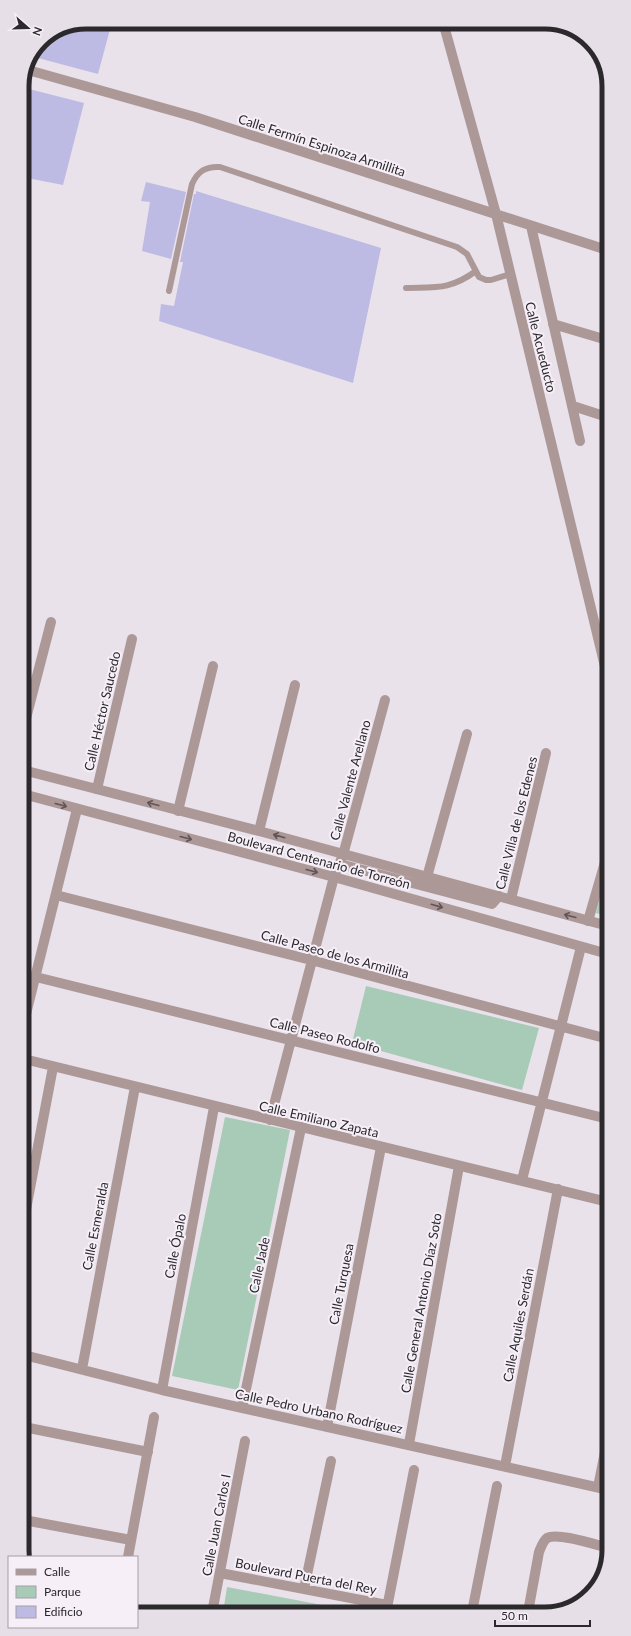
<svg xmlns="http://www.w3.org/2000/svg" width="631" height="1636" viewBox="0 0 631 1636" font-family="Lato,sans-serif">
  <rect width="100%" height="100%" fill="#e9e2ea"/>
  <path fill="#a8cbb7" d="M 608,868 L 608,916 L 596,913 Z
    M 366,986 L 539,1028 L 522,1090 L 352,1043 Z
    M 225,1117 L 290,1130 L 238,1390 L 172,1376 Z
    M 227,1587 L 364,1613 L 223,1613 Z"/>
  <path fill="#bdbbe3" d="M 86,22 L 112,22 L 98,74 L 38,58 L 43,40 Z
    M 29,89 L 84,103 L 63,185 L 22,177 L 22,101 L 25,101 Z
    M 146,182 L 186,192 L 171,259 L 142,251 L 150,202 L 141,201 Z
    M 196,191 L 381,248 L 353,383 L 159,321 L 161,304 L 174,306 L 183,262 L 180,262 L 194,194 L 196,194 Z"/>
  <g fill="none" stroke-linecap="round" stroke-linejoin="round">
    <path stroke="#ad9898" stroke-width="6" d="M 406,288 C 436,287 450,290 476,271
      M 169,291 L 192,184 C 198,171 206,166 220,167 L 457,247 L 467,254 L 479,277 L 486,280 L 491,280 L 510,274"/>
    <path stroke="#ad9898" stroke-width="10" d="M 443,22 L 496,214 L 608,679
      M 28,70 L 195,117 L 607,250
      M 531,226 L 580,441
      M 553,324 L 607,340
      M 573,406 L 607,417
      M 23,730 L 51,622
      M 97,789 L 132,639
      M 178,811 L 213,666
      M 259,831 L 295,685
      M 427,877 L 467,734
      M 56,895 L 311,960 L 608,1039
      M 511,899 L 546,753
      M 588,921 L 608,852
      M 36,977 L 608,1119
      M 23,1026 L 77,809
      M 24,1059 L 608,1202
      M 270,1120 L 334,877 L 343,855 L 385,700
      M 522,1180 L 581,947
      M 24,1220 L 53,1067
      M 24,1355 L 162,1390 L 609,1490
      M 82,1369 L 135,1087
      M 162,1390 L 214,1107
      M 242,1408 L 301,1128
      M 327,1427 L 381,1147
      M 29,1428 L 148,1452
      M 409,1444 L 459,1166
      M 505,1466 L 558,1189
      M 598,1487 L 609,1432
      M 24,1520 L 131,1540
      M 128,1557 L 154,1417
      M 220,1573 L 387,1605
      M 304,1589 L 331,1461
      M 472,1612 L 497,1486
      M 528,1612 L 539,1552 C 541,1547 543,1541 547,1538 C 558,1532 596,1545 609,1548
      M 212,1613 L 245,1441
      M 386,1613 L 414,1470"/>
    <path stroke="#ad9898" stroke-width="10" d="M 23,770 L 259,831 L 608,926
      M 23,794 L 334,877 L 608,954
      M 340,864 L 492,904 L 499,896"/>
  </g>
  <defs><path id="oneway-shaft" d="M-6 0H5M1.5-3L5.5 0L1.5 3" fill="none" stroke-width="1.6" stroke-linecap="round" stroke-linejoin="round"/></defs>
  <g stroke="#605558">
    <use href="#oneway-shaft" transform="translate(153 804) rotate(-165)"/>
    <use href="#oneway-shaft" transform="translate(61 805) rotate(15)"/>
    <use href="#oneway-shaft" transform="translate(279 836) rotate(-164)"/>
    <use href="#oneway-shaft" transform="translate(186 838) rotate(15)"/>
    <use href="#oneway-shaft" transform="translate(312 871) rotate(15)"/>
    <use href="#oneway-shaft" transform="translate(437 906) rotate(16)"/>
    <use href="#oneway-shaft" transform="translate(570 916) rotate(-165)"/>
  </g>
  <g text-anchor="middle" dominant-baseline="central" stroke-width="4" stroke-linejoin="round" paint-order="stroke">
    <g font-size="13" fill="#2c292d" stroke="#f6eff8">
      <text transform="translate(322 145) rotate(18)">Calle Fermín Espinoza Armillita</text>
      <text transform="translate(541 347) rotate(76)">Calle Acueducto</text>
      <text transform="translate(102 711) rotate(-77)">Calle Héctor Saucedo</text>
      <text transform="translate(350 780) rotate(-75)">Calle Valente Arellano</text>
      <text transform="translate(516 823) rotate(-76)">Calle Villa de los Edenes</text>
      <text transform="translate(319 860) rotate(15)">Boulevard Centenario de Torreón</text>
      <text transform="translate(335 954) rotate(15)">Calle Paseo de los Armillita</text>
      <text transform="translate(325 1035) rotate(14)">Calle Paseo Rodolfo</text>
      <text transform="translate(319 1119) rotate(13)">Calle Emiliano Zapata</text>
      <text transform="translate(95 1226) rotate(-79)">Calle Esmeralda</text>
      <text transform="translate(175 1246) rotate(-79)">Calle Ópalo</text>
      <text transform="translate(259 1265) rotate(-78)">Calle Jade</text>
      <text transform="translate(341 1284) rotate(-79)">Calle Turquesa</text>
      <text transform="translate(421 1303) rotate(-80)">Calle General Antonio Díaz Soto</text>
      <text transform="translate(518 1325) rotate(-79)">Calle Aquiles Serdán</text>
      <text transform="translate(319 1411) rotate(12)">Calle Pedro Urbano Rodríguez</text>
      <text transform="translate(216 1525) rotate(-79)">Calle Juan Carlos I</text>
      <text transform="translate(306 1576) rotate(11)">Boulevard Puerta del Rey</text>
    </g>
  </g>
  <path d="M0 0H631V1636H0ZM86 29H545A57 57 0 0 1 602 86V1550A57 57 0 0 1 545 1607H86A57 57 0 0 1 29 1550V86A57 57 0 0 1 86 29Z" fill="#e6dfe8" fill-rule="evenodd"/>
  <path fill="none" stroke="#2c292d" stroke-width="5" d="M86 29H545A57 57 0 0 1 602 86V1550A57 57 0 0 1 545 1607H86A57 57 0 0 1 29 1550V86A57 57 0 0 1 86 29Z"/>
  <rect x="8" y="1556" width="130" height="72" fill="#f6eff8" stroke="#a5a0a7"/>
  <rect x="16" y="1569" width="20" height="6" fill="#ad9898" stroke="#a5a0a7"/>
  <text x="44" y="1576" font-size="12" fill="#2c292d">Calle</text>
  <rect x="16" y="1586" width="20" height="12" fill="#a8cbb7" stroke="#a5a0a7"/>
  <text x="44" y="1596" font-size="12" fill="#2c292d">Parque</text>
  <rect x="16" y="1606" width="20" height="12" fill="#bdbbe3" stroke="#a5a0a7"/>
  <text x="44" y="1616" font-size="12" fill="#2c292d">Edificio</text>
  <g transform="translate(28 28) rotate(110)" stroke="#f6eff8" stroke-width="3" paint-order="stroke">
  <path d="M0-3L7 15L0 10L-7 15Z" fill="#2c292d"/>
  <text y="-6" font-size="11" font-weight="bold" text-anchor="middle" fill="#2c292d">N</text>
  </g>
  <path d="M495 1620v6h95v-6" fill="none" stroke="#2c292d" stroke-width="2"/>
  <text x="501" y="1620" font-size="12" fill="#2c292d" stroke="#f6eff8" stroke-width="3" paint-order="stroke">50 m</text>
</svg>
